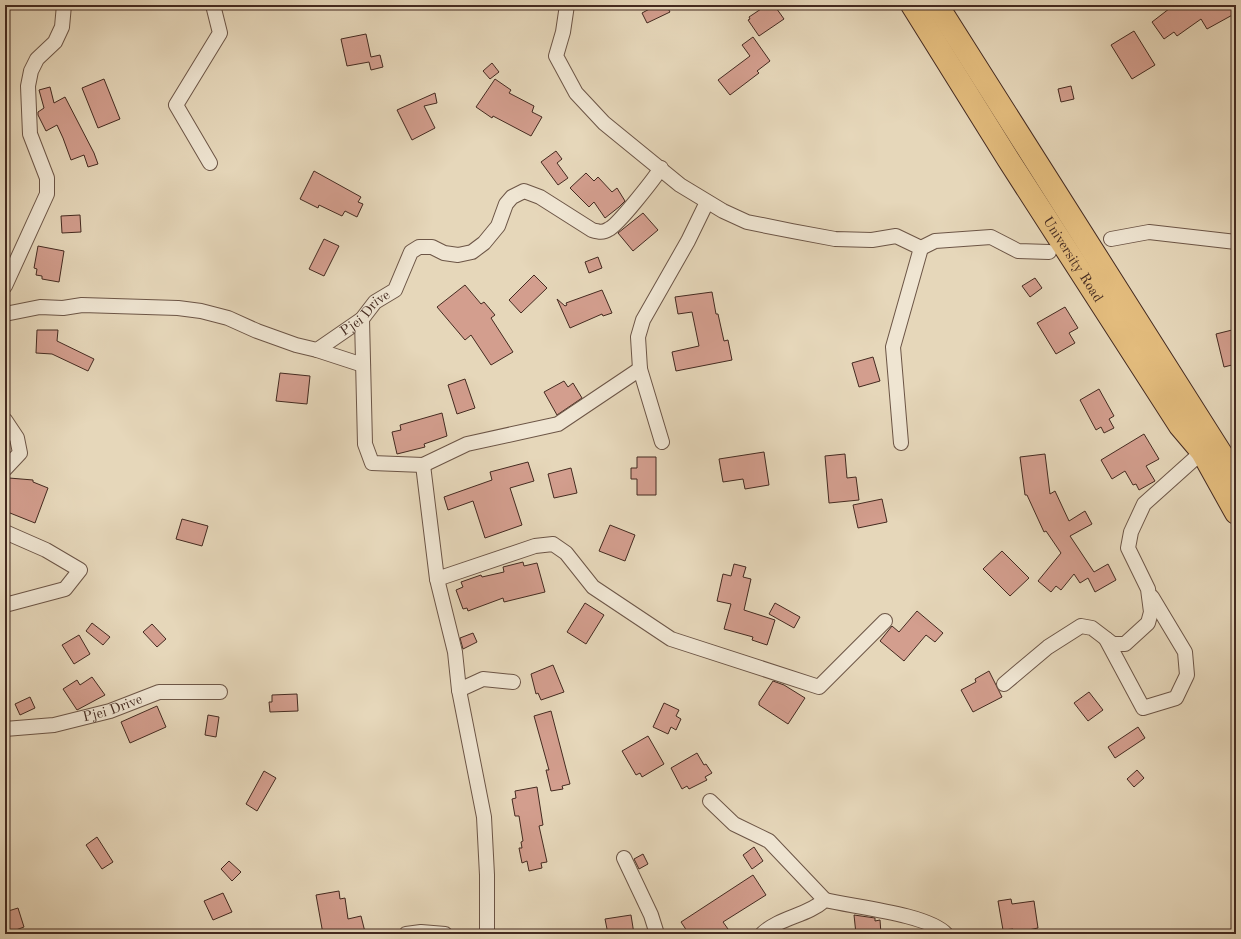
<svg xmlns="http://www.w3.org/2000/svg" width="1241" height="939" viewBox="0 0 1241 939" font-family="'Old Standard TT',serif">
  <rect width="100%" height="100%" fill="#e6d7ba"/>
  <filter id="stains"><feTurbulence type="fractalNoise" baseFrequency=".005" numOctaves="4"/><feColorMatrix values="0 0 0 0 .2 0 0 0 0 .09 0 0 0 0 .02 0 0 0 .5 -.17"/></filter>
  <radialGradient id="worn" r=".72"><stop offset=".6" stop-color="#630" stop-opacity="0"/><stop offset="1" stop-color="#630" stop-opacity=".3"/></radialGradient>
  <path fill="#d39e8e" stroke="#442a20" d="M 657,5 L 666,5 L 670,12 L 647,23 L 642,13 Z
    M 767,5 L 774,5 L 784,19 L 759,36 L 748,20 L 750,19 L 749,17 Z
    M 1174,5 L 1236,5 L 1236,13 L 1207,29 L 1201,19 L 1177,36 L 1174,32 L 1164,39 L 1152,22 Z
    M 1134,31 L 1155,65 L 1132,79 L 1111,45 Z
    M 366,34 L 371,57 L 380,55 L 383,67 L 371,70 L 369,62 L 347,66 L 341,39 Z
    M 753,37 L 770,61 L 757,71 L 759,73 L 730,95 L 718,80 L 750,56 L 742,45 Z
    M 492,63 L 499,72 L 490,79 L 483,71 Z
    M 104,79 L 120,119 L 98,128 L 82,88 Z
    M 495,79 L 511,90 L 509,93 L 534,106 L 532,112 L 542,117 L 531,136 L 493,116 L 492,118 L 476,107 Z
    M 1071,86 L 1074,99 L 1061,102 L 1058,89 Z
    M 50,87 L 54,103 L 65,97 L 94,153 L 98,164 L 88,167 L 84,155 L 71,160 L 63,138 L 57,125 L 46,131 L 38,115 L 38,112 L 44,108 L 39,90 Z
    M 435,93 L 437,103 L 424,106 L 435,128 L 412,140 L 397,110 Z
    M 556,151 L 562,159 L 557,163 L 568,178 L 558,185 L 541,162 Z
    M 314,171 L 361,197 L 358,202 L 363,204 L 357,217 L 345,211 L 342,216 L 319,205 L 318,208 L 300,199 Z
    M 586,173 L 594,181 L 598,177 L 612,192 L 617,188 L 625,201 L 619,207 L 605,218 L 594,202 L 589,207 L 570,188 Z
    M 643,213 L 658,230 L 633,251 L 618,233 Z
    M 80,215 L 81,232 L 62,233 L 61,216 Z
    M 324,239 L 339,246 L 324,276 L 309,269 Z
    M 38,246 L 64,251 L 59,282 L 42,279 L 42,276 L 36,275 L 37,269 L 34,268 Z
    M 598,257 L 602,268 L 589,273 L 585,262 Z
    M 534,275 L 547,288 L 521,313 L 509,300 Z
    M 1035,278 L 1042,288 L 1030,297 L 1022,286 Z
    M 465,285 L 481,304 L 484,302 L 495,315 L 491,318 L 513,352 L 491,365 L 471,335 L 465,340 L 437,307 Z
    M 602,290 L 612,313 L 603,316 L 602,314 L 570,328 L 557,299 L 565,306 L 567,305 L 566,303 Z
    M 712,292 L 716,314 L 718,314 L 724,341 L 728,340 L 732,360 L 676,371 L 672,352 L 699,346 L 692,312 L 678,314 L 675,297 Z
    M 1065,307 L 1078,328 L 1069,333 L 1075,343 L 1056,354 L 1037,323 Z
    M 1236,329 L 1236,364 L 1224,367 L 1216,334 Z
    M 37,330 L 58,330 L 57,341 L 94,359 L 88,371 L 52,354 L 36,353 Z
    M 873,357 L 880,381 L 859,387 L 852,363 Z
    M 280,373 L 310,376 L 307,404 L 276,401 Z
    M 465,379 L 475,408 L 457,414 L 448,385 Z
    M 564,381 L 568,387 L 573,383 L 582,398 L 557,415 L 544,392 Z
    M 1099,389 L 1114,416 L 1109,419 L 1114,428 L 1104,433 L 1101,427 L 1096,430 L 1080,400 Z
    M 442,413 L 447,436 L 424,444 L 425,447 L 397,454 L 392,432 L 401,430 L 400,425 Z
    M 1144,434 L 1159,459 L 1146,466 L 1155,481 L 1139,490 L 1136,484 L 1133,485 L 1125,471 L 1112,479 L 1101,460 Z
    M 764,452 L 769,485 L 745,489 L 743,479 L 723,482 L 719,459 Z
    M 845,454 L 847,478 L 856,477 L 859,500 L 829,503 L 825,456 Z
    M 1045,454 L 1050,494 L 1055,491 L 1069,521 L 1085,511 L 1092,524 L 1070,536 L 1094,572 L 1108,564 L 1116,580 L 1095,592 L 1088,578 L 1080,583 L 1074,574 L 1061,590 L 1056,586 L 1051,592 L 1038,581 L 1061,553 L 1046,531 L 1044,532 L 1027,495 L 1025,495 L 1020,457 Z
    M 637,457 L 656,457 L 656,495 L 637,495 L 637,479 L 631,479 L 631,468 L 637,468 Z
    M 528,462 L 534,481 L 510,488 L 522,525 L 485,538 L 473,501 L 448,510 L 444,497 L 492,480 L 490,472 Z
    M 571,468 L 577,493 L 554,498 L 548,474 Z
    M 9,478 L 33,480 L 33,482 L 48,488 L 35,523 L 5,511 L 5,495 L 8,496 Z
    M 882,499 L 887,522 L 858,528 L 853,505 Z
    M 182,519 L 208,526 L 202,546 L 176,539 Z
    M 610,525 L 635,535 L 625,561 L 599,551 Z
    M 1002,551 L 1029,578 L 1010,596 L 983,569 Z
    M 523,562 L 524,566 L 537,563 L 545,592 L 504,602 L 503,598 L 468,611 L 467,608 L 463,609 L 456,590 L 463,587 L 461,582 L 481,575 L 482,577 L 504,572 L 503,567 Z
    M 734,564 L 746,567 L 743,577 L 751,579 L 744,610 L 775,620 L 767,645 L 752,640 L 753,637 L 724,629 L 731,604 L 717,601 L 723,574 L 731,576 Z
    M 585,603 L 604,615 L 586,644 L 567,632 Z
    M 775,603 L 800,617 L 794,628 L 769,614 Z
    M 917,611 L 943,633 L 935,642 L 926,635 L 904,661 L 880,641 L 892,626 L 899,632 Z
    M 92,623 L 110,637 L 103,645 L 86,631 Z
    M 152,624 L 166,639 L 157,647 L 143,632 Z
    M 473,633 L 477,642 L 463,649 L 460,638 Z
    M 79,635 L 90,654 L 74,664 L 62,645 Z
    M 553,665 L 564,692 L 541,700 L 538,693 L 536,694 L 531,674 Z
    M 989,671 L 1002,697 L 973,712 L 961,690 L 976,682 L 975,679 Z
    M 92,677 L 105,695 L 77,710 L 63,689 L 77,680 L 80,685 Z
    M 773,681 L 784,685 L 805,698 L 788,724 L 759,705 L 759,702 Z
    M 1089,692 L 1103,710 L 1088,721 L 1074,703 Z
    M 297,694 L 298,711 L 270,712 L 269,702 L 272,702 L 272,695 Z
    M 30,697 L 35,708 L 20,715 L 15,704 Z
    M 664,703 L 679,710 L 676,716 L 681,719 L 676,730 L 671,727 L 668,734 L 653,727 Z
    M 157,706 L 166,727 L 130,743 L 121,722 Z
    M 551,711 L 570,784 L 562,786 L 563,789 L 551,791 L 546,770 L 549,770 L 534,716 Z
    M 208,715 L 219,717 L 216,737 L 205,735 Z
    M 1138,727 L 1145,738 L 1115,758 L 1108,747 Z
    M 648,736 L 664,764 L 642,777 L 640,773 L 636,775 L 622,751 Z
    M 697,753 L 704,765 L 706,764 L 712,773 L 705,777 L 707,780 L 689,789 L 687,786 L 682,789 L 671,768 Z
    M 1137,770 L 1144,778 L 1134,787 L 1127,779 Z
    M 264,771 L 276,778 L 257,811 L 246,804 Z
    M 537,787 L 543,825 L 539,826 L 547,862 L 541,863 L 542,868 L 529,871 L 527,861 L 522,863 L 519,848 L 522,848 L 521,842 L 523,841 L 519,816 L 515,816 L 512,799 L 516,798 L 515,791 Z
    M 97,837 L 113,862 L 102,869 L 86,845 Z
    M 754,847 L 763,861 L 752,869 L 743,855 Z
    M 643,854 L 648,864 L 639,869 L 634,859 Z
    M 229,861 L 241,872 L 232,881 L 221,869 Z
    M 753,875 L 766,895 L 723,922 L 728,929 L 720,934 L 689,934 L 681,922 Z
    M 339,891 L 340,899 L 345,898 L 348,919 L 361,916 L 365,932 L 355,934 L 323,934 L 316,895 Z
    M 223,893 L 232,912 L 213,920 L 204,901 Z
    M 1011,899 L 1012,904 L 1034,901 L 1038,928 L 1014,933 L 1013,929 L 1003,930 L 998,901 Z
    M 18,908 L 24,927 L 5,934 L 5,912 Z
    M 631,915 L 634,934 L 608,934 L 605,919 Z
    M 854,915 L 875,918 L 875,921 L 880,920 L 881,934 L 856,934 Z"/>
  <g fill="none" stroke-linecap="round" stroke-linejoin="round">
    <g stroke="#6c5546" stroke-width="16">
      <g id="street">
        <path d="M 567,5 L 563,32 L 556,56 L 576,93 L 604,123 L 680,185 L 723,211 L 747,222 L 792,231 L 835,239 L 872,240 L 896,236 L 921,248 L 893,347 L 901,443"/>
        <path d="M 210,163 L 176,105 L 220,33 L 213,5"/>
        <path d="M 1111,239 L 1149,232 L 1236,242"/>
        <path d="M 921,248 L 935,241 L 991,237 L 1018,251 L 1049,252"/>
        <path d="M 5,286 L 47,194 L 47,178 L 30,134 L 28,86 L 31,71 L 37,59 L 55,42 L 62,27 L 64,5"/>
        <path id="s1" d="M 5,314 L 40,307 L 63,308 L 82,305 L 178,308 L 201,311 L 228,318 L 257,331 L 296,345 L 317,350 L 362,319 L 375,302 L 395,290 L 411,252 L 419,247 L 432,247 L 444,253 L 458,255 L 472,252 L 484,243 L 498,226 L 506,204 L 512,197 L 524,191 L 540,197 L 592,230 C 599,232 603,233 609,229 C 618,225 654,179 661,168"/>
        <path d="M 362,319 L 365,444 L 372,463 L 423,465 L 467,444 L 558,424 L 640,369"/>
        <path d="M 317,350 L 363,365"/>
        <path d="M 5,420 L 17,438 L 20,453 L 5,469"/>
        <path d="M 662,442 L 640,369 L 638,337 L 643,320 L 688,241 L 707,202"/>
        <path d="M 423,465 L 437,579 L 455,652 L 459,690 L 484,817 L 487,875 L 487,934"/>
        <path d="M 5,532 L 46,550 L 80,570 L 65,589 L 5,605"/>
        <path d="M 437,579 L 535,546 L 553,544 L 566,553 L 593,587 L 671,639 L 819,687 L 885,621"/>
        <path d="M 1106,639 L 1143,708 L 1176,698 L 1187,675 L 1185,652 L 1152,597"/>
        <path d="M 1004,684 L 1048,647 L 1081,626 L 1092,628 L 1113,644 L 1125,644 L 1148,623 L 1151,612 L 1148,589 L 1128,548 L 1131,532 L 1144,504 L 1202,452"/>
        <path d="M 459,690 L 483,679 L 513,682"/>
        <path id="s2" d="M 5,729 L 54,725 L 110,711 L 159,692 L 220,692"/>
        <path d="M 710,801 L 734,824 L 769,841 L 825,900"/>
        <path d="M 624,858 L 651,915 L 657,934"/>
        <path d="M 406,934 L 421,932 L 445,934"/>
        <path d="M 762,934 C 780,917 807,916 825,900 C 854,907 927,914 946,934"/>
      </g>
    </g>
    <g stroke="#442a20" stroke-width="24">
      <g id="highway">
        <path id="s3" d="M 912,5 L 1008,159 L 1180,426 L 1202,452 L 1236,513"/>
        <path d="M 937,5 L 1236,477"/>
      </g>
    </g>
    <use href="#street" stroke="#efe5d2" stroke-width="14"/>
    <use href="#highway" stroke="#e3bc7d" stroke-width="22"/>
  </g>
  <g text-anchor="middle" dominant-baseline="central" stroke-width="3" stroke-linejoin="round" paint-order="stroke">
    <g font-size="14" fill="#442a20" stroke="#efe5d2">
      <text stroke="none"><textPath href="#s3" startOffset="301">University Road</textPath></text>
      <text stroke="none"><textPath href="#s1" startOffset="381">Pjei Drive</textPath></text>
      <text stroke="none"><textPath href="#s2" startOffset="110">Pjei Drive</textPath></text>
    </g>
  </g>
  <rect width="1241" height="939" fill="none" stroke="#e6d7ba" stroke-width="20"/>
  <rect x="6" y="6" width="1229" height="927" fill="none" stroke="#442a20" stroke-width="2"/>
  <rect x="10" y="10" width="1221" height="919" fill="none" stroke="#442a20"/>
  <rect width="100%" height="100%" filter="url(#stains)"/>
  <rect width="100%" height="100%" fill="url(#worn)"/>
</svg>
